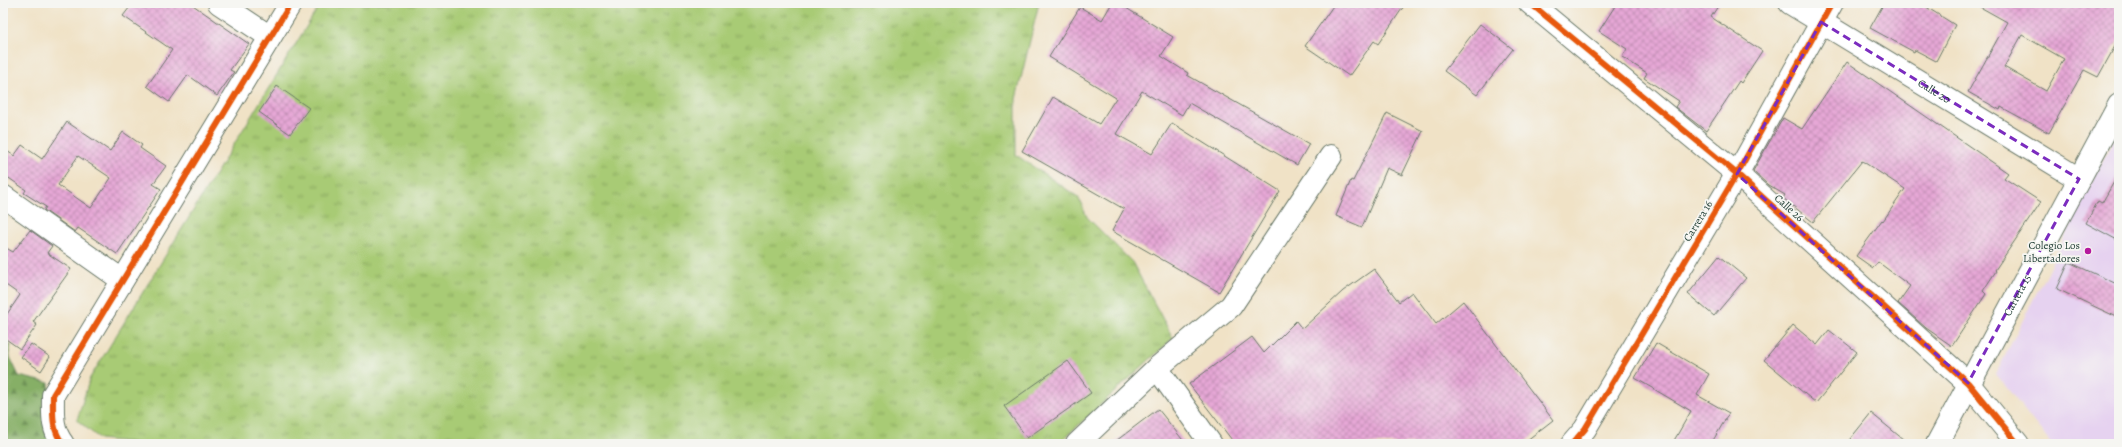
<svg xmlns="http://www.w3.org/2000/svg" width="2122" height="447" viewBox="0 0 2122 447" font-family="Alegreya,serif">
  <defs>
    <pattern id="grass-tufts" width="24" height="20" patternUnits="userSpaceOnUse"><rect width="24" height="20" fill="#a8cb74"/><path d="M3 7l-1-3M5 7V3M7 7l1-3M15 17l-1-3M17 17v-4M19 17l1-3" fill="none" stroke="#88a660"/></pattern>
    <pattern id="forest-firs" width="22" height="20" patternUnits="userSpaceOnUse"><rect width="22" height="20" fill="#86af66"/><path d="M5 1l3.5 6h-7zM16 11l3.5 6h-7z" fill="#6d9055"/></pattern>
    <pattern id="building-cross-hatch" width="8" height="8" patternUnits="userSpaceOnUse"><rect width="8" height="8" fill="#e6a7d6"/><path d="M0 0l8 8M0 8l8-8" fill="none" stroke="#ba89ae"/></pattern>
  </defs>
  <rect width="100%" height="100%" fill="#f6f6f2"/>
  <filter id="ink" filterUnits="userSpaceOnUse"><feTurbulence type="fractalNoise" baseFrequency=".025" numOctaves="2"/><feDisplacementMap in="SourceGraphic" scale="8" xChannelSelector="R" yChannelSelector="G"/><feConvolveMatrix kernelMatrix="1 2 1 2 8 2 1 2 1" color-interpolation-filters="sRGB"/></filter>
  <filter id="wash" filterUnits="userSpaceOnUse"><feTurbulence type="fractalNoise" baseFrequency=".012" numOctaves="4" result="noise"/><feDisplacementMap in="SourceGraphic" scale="16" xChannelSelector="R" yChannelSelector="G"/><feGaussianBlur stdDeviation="0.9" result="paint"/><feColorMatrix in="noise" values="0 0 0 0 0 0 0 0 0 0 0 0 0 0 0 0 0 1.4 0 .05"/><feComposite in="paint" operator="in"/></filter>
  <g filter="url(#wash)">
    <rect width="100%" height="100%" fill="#f0e2c6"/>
    <path fill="#e6d2f0" d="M 2119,128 L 2119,444 L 2051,444 L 1996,374 Z"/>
    <path fill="url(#grass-tufts)" stroke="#648454" d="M 321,3 L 1039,3 L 1016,99 L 1016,155 L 1078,197 L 1087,217 L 1132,262 L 1173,338 L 1058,444 L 146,444 L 100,439 L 77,420 L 90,378 Z"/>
    <path fill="url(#forest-firs)" stroke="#52764d" d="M 3,341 L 11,345 L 9,355 L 19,376 L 49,383 L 57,444 L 3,444 Z"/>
    <g id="blocks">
      <path fill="url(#building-cross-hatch)" fill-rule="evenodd" d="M 133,3 L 190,3 L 249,44 L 230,70 L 234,72 L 217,96 L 188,75 L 169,102 L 147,86 L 172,50 L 123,16 Z
        M 1112,3 L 1118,3 L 1173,37 L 1161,56 L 1188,73 L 1187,75 L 1309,144 L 1297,165 L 1189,103 L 1182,115 L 1142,91 L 1116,134 L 1152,154 L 1172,123 L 1280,191 L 1219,292 L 1112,231 L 1124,209 L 1022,151 L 1053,97 L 1099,124 L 1116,98 L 1049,57 L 1080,7 L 1102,20 Z
        M 1335,3 L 1406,3 L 1378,44 L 1374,41 L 1349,76 L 1305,46 Z
        M 1617,3 L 1720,3 L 1711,17 L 1762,51 L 1741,83 L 1739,81 L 1706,131 L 1675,107 L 1679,101 L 1644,78 L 1647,73 L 1622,57 L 1627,49 L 1599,31 Z
        M 1884,3 L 1920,3 L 1955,25 L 1936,61 L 1915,50 L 1914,52 L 1870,28 Z
        M 1973,3 L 2119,3 L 2119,39 L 2098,77 L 2084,70 L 2049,133 L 2001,107 L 2000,110 L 1968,92 L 2007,22 ZM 2022,35 L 2064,59 L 2046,91 L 2004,67 Z
        M 1480,24 L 1513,49 L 1477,95 L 1444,71 Z
        M 1847,62 L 2008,173 L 2004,178 L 2041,202 L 1995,270 L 1996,271 L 1983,291 L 1986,294 L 1952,346 L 1926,328 L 1898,303 L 1910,286 L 1878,262 L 1873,268 L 1856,256 L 1882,220 L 1883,221 L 1905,189 L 1862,161 L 1813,222 L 1783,198 L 1785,195 L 1768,185 L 1753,171 L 1783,118 L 1802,129 Z
        M 277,86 L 309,108 L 290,134 L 259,112 Z
        M 1387,113 L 1423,131 L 1402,175 L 1387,168 L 1362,227 L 1336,216 L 1351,180 L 1353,181 Z
        M 67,122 L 110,151 L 123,132 L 142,145 L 140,148 L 166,166 L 153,184 L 161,189 L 117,254 L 78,228 L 75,232 L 44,210 L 46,207 L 24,193 L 26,190 L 3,174 L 3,148 L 14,156 L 22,145 L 42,159 ZM 78,156 L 111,178 L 91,208 L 58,185 Z
        M 2119,173 L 2119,241 L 2086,223 L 2098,201 L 2102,203 Z
        M 30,230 L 52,246 L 47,253 L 71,269 L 33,322 L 37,325 L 20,349 L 3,337 L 3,320 L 20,295 L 3,283 L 3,246 L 13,252 Z
        M 1719,256 L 1746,278 L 1714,316 L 1688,294 Z
        M 2069,262 L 2119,285 L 2119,318 L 2057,289 Z
        M 1374,269 L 1399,302 L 1412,292 L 1436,324 L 1463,301 L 1553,420 L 1522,444 L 1235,444 L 1189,384 L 1252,337 L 1264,353 L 1296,321 L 1302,329 L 1343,291 Z
        M 1793,325 L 1817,345 L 1829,330 L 1857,352 L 1816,403 L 1764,360 Z
        M 1656,343 L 1709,374 L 1697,395 L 1729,413 L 1711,444 L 1672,444 L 1691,411 L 1635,378 Z
        M 31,344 L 50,357 L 41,371 L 21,357 Z
        M 1068,361 L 1091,393 L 1027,438 L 1004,406 Z
        M 1158,409 L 1186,444 L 1112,444 Z
        M 1871,413 L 1909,444 L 1846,444 Z"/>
    </g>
  </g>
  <g filter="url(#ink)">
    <use href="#blocks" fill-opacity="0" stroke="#687767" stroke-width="1"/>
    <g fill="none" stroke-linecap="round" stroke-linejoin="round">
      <g stroke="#687767" stroke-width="24">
        <g id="minor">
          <path d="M 219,3 L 270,37"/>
          <path d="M 1530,3 L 1737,174 L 1968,383 L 2018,444"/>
          <path id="s1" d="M 1790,3 L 2079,179"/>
          <path d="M 3,196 L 122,280"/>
          <path d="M 1157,368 L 1211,444"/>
          <path d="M 63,444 C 51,429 53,413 53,395 L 291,3"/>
          <path d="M 1077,444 L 1157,368 L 1231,306 L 1331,156"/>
          <path d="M 1572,444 L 1585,429 L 1737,174 L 1832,3"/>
          <path id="s2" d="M 1937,444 L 2119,105"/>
        </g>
      </g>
      <use href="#minor" stroke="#fff" stroke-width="22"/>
      <g stroke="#f6f6f2" stroke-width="8">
        <path id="cycleway" d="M 1530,3 L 1737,174 L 1968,383 L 2018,444
          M 63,444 C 51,429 53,413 53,395 L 291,3
          M 1572,444 L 1585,429 L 1737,174 L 1832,3"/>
      </g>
      <use href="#cycleway" stroke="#e8590c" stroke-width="6"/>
    </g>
  </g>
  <path fill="none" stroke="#7b2cbf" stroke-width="3" stroke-dasharray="8 5" stroke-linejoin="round" d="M 1821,22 L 2079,179 L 1968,383 L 1737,174 Z"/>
  <circle fill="#b5179e" stroke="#f6f6f2" stroke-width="1.5" cx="2088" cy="251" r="4"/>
  <g text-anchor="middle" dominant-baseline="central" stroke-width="3.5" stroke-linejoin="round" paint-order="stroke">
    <g font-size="11" fill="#1f3d34" stroke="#f6f6f2">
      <text stroke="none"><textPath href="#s1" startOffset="169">Calle 20</textPath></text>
      <text transform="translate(1789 208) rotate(42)">Calle 26</text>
      <text transform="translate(1698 221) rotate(-59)">Carrera 16</text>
      <text stroke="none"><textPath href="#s2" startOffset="169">Carrera 15</textPath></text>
    </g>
    <g font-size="11" fill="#1f3d34" stroke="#f6f6f2" text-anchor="end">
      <text x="2080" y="245">Colegio Los<tspan x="2080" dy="13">Libertadores</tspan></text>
    </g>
  </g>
  <rect width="2122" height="447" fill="none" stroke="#f6f6f2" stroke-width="16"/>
</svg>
